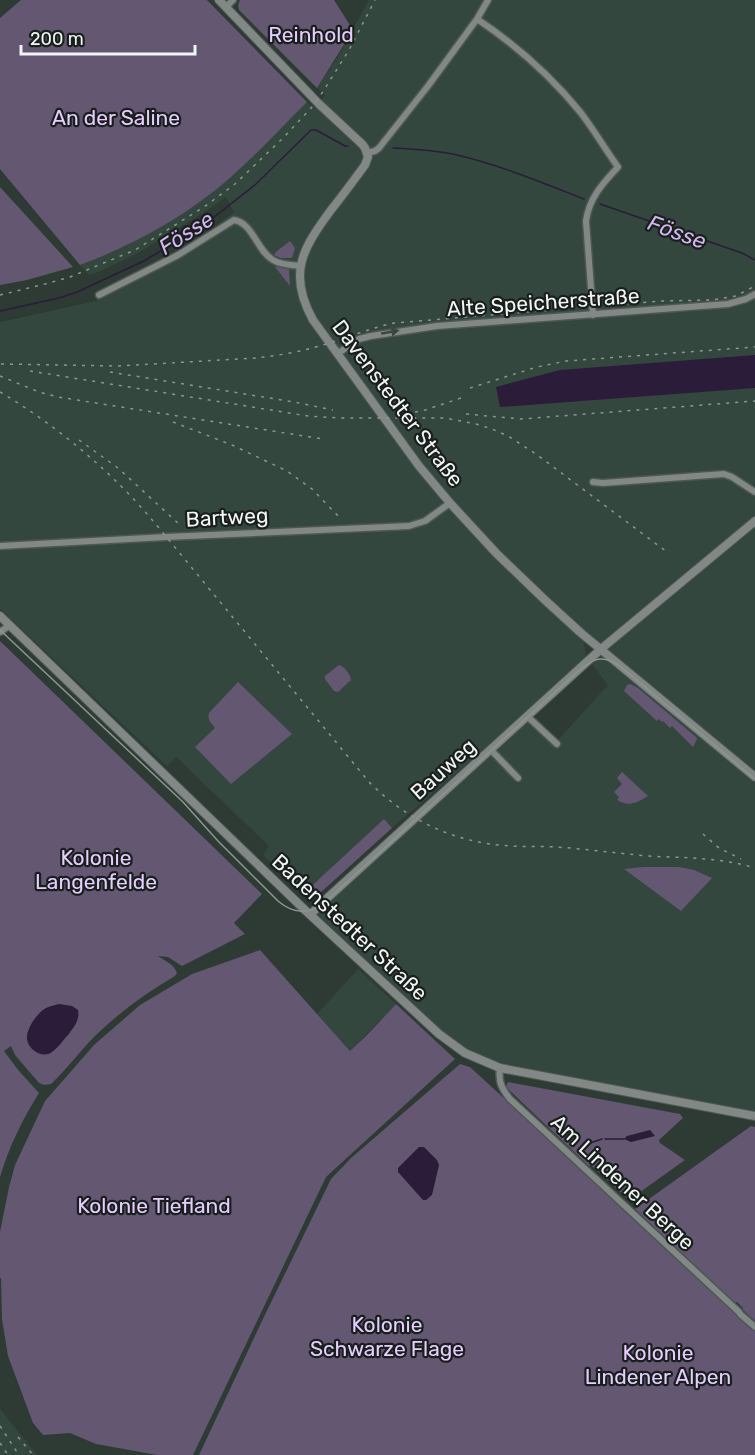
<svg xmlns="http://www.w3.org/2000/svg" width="755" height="1455" viewBox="0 0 755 1455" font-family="Rubik,sans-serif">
  <rect width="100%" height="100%" fill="#2e3a34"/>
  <path fill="#34473f" d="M 369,0 L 755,0 L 755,1116 L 500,1068 L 465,1053 L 310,915 L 528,716 L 556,742 L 608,685 L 589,660 L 600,650 L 589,640 L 584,644 L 586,657 L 563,679 L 491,743 L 392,828 L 327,887 L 313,897 L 307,896 L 303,894 L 263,855 L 269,846 L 176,757 L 167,766 L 0,609 L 0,322 L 96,301 L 100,293 L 151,267 L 199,239 L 234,212 L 226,197 L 208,210 L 138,253 L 103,270 L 89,275 L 80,265 L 131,243 L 164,225 L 230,177 L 307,102 L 315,109 L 325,95 L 317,88 L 338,57 Z
    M 358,969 L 396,1004 L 350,1051 L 317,1014 Z
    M 0,1409 L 37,1455 L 0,1455 Z"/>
  <path fill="#635771" d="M 21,0 L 207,0 L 307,102 C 282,127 258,153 231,177 C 188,215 134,245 80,265 L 0,169 L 0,18 Z
    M 240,0 L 334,0 L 353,30 L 317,88 L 239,10 L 238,5 Z
    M 0,187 L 73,267 L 27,280 L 0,285 Z
    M 290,241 L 295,248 L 292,258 L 281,258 L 274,255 L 277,251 Z
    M 277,266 L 289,269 L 290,286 L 275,267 Z
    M 0,641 L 262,894 L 234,923 L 245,934 L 182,966 L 168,957 L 158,956 C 165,961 174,964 177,973 L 175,976 C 146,993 120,1012 96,1035 C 80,1051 67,1069 51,1084 L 44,1085 L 39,1083 L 15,1055 L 11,1046 L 4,1051 L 19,1071 L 39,1093 C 22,1120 9,1147 0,1177 Z
    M 339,665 C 344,666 351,675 351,680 L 338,692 L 334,691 L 325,679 L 325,676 Z
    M 238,682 L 292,734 L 231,784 L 195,747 L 215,728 C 211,722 207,720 209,713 Z
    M 630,684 L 638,688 L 696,737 L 697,739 L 693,747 L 672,726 L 670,728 L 663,721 L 662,722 L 659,719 L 657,721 L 624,691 L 627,685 Z
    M 622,772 L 648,796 C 637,803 629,807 617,800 L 619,797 L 614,792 L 622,784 L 617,778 Z
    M 384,819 L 392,828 L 320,893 C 313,897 310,898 303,894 Z
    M 643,867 L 679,867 L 694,870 L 712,878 L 681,911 L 624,869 Z
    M 260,950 L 350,1051 L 367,1035 L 396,1004 L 455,1059 L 326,1177 L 193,1455 L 157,1455 L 96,1444 L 70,1433 L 43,1435 L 33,1423 L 8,1356 L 2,1319 L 1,1278 L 0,1278 L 0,1232 L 9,1187 L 15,1165 L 45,1101 L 94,1045 L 140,1005 L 192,974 Z
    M 460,1064 L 470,1067 L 755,1329 L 755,1455 L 199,1455 L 261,1323 L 331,1179 L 351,1158 Z
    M 508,1082 L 680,1114 L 683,1118 L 659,1140 L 660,1143 L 685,1160 L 629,1200 L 591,1165 L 589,1166 L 506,1087 Z
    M 751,1126 L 755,1127 L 755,1321 L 743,1310 L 743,1308 L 737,1302 L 735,1303 L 635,1209 Z"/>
  <path fill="#2b1c3a" d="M 755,355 L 755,388 L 500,407 L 496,387 L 560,370 Z
    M 59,1004 L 72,1006 L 78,1010 C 80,1020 74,1027 68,1035 C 63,1040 58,1048 52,1052 C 43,1059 28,1050 27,1039 C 26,1029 37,1013 46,1008 C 50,1006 55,1005 59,1004 Z
    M 650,1130 L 655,1136 L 631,1142 L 624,1139 L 627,1136 Z
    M 419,1147 L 424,1147 L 437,1160 L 439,1165 L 432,1195 L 426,1200 L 423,1200 L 398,1172 L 398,1168 Z"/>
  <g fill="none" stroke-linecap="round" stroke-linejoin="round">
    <path stroke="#2b1c3a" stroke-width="1.5" d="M 393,148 C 414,149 436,150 457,155 C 500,165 543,183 584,199
      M 600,204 L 716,244 L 742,253 L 755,260
      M 0,311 L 59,298 L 77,292 L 144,261 L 174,243 L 213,218 L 256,184 L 311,130 L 316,130 L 345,146 L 348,146
      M 605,1139 L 624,1139
      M 590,1143 L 602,1139"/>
    <g stroke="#4d5853" stroke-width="9">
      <path id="minor" d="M 226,7 L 233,0
        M 477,19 C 516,45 551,76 581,113 C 594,130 605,149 618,167 C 603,183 589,198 586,221 L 593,315
        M 367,153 L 375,151 L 379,148 L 428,86 L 477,19 L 488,0
        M 99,295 L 178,255 L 234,220 C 253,223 257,251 273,260 C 281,265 291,265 301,266
        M 337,354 L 359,339 L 371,336 L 437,326 L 728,304 L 746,299 L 755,294
        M 593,482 L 603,483 L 724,474 L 732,477 L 755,492
        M 0,546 L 166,537 L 409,526 L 425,521 L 450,503
        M 0,632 L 10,625
        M 527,716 L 557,744
        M 491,750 L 518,778
        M 500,1068 C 498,1082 502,1089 510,1099 L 739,1312
        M 740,1314 L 755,1327"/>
    </g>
    <g stroke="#4d5853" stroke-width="10">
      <path id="tertiary" d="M 219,0 L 319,104 L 362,144 L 365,148 L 368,157 L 365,165 C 354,180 343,195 331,210 C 303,248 287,273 313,320 L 419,466 L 450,503 L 497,554 L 546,601 L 581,633 L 755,777
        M 0,616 L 306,911 L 439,1034 L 465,1053 L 500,1068 L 755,1116
        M 310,915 L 323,902 L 601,649 L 755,521"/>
    </g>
    <use href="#minor" stroke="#828885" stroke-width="6"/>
    <use href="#tertiary" stroke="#828885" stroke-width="8"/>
    <path stroke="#8c9691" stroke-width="1.5" d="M 0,630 L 183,802 L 218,841 L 278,901 C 292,913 308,915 323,904 L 575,674 C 591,660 601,652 621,667 L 755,779"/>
    <path stroke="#8c9691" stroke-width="1.5" stroke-dasharray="3 6" stroke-linecap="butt" d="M 0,295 L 45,284 L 70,277 L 135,250 L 204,207 L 235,184 L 283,138 L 312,107 L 322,93 L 349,50 L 375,0
      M 1,364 L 118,366 L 256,358 C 274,356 294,353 312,348 C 340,341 366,329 394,323 L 662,301 L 712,300 L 736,296 L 755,286
      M 30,371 L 308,416 L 338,418 L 445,418 L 476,424 L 492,429 L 508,436 L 536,454 L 667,552
      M 110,372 L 294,402 L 333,410
      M 0,376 L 39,392 L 58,397 L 323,439
      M 470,388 L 537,367 L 566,361 L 755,347
      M 0,392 C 56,425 112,472 154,522 L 369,782 C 408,821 455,843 511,846 C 526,847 541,846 556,847 C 586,849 616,853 647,856 C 684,858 719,857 755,868
      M 415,412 L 425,410 L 464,397
      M 466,414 L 521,419 L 755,401
      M 173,422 L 232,445 L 287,471 L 312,489 L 340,518
      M 79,440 L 118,468 L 180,525
      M 703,834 L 719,848 L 741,859
      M 0,1426 L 19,1455
      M 18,1437 L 33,1455
      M 0,1443 L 8,1455"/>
  </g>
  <defs><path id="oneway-solid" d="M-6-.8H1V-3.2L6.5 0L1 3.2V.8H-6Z" transform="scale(1.5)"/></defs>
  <use fill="#3e4441" href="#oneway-solid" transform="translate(390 332) rotate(-10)"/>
  <g text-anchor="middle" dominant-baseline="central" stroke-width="4.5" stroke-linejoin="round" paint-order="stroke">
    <g font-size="21" fill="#e5ceff" stroke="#1a1f1d">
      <text x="311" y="34">Reinhold</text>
      <text x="116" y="117">An der Saline</text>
      <text x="96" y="857">Kolonie<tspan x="96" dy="24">Langenfelde</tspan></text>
      <text x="154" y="1205">Kolonie Tiefland</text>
      <text x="387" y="1324">Kolonie<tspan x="387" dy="24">Schwarze Flage</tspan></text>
      <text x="658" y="1352">Kolonie<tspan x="658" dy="24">Lindener Alpen</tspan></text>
    </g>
    <g font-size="21" fill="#eff6f3" stroke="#1a1f1d">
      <text transform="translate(543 302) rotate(-4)">Alte Speicherstraße</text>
      <text transform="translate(398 403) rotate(53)">Davenstedter Straße</text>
      <text transform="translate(227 517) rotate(-3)">Bartweg</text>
      <text transform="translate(443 769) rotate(-42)">Bauweg</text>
      <text transform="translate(350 927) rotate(43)">Badenstedter Straße</text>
      <text transform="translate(623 1182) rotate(43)">Am Lindener Berge</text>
    </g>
    <g font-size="22" font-style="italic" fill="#d2b6f1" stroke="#1a1f1d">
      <text transform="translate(677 232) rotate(20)">Fösse</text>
      <text transform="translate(186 233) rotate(-33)">Fösse</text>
    </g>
  </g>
  <path d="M21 45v9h174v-9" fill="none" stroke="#eff6f3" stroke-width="3"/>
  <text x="30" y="45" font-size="18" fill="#eff6f3" stroke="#1a1f1d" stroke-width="4.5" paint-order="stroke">200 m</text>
</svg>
